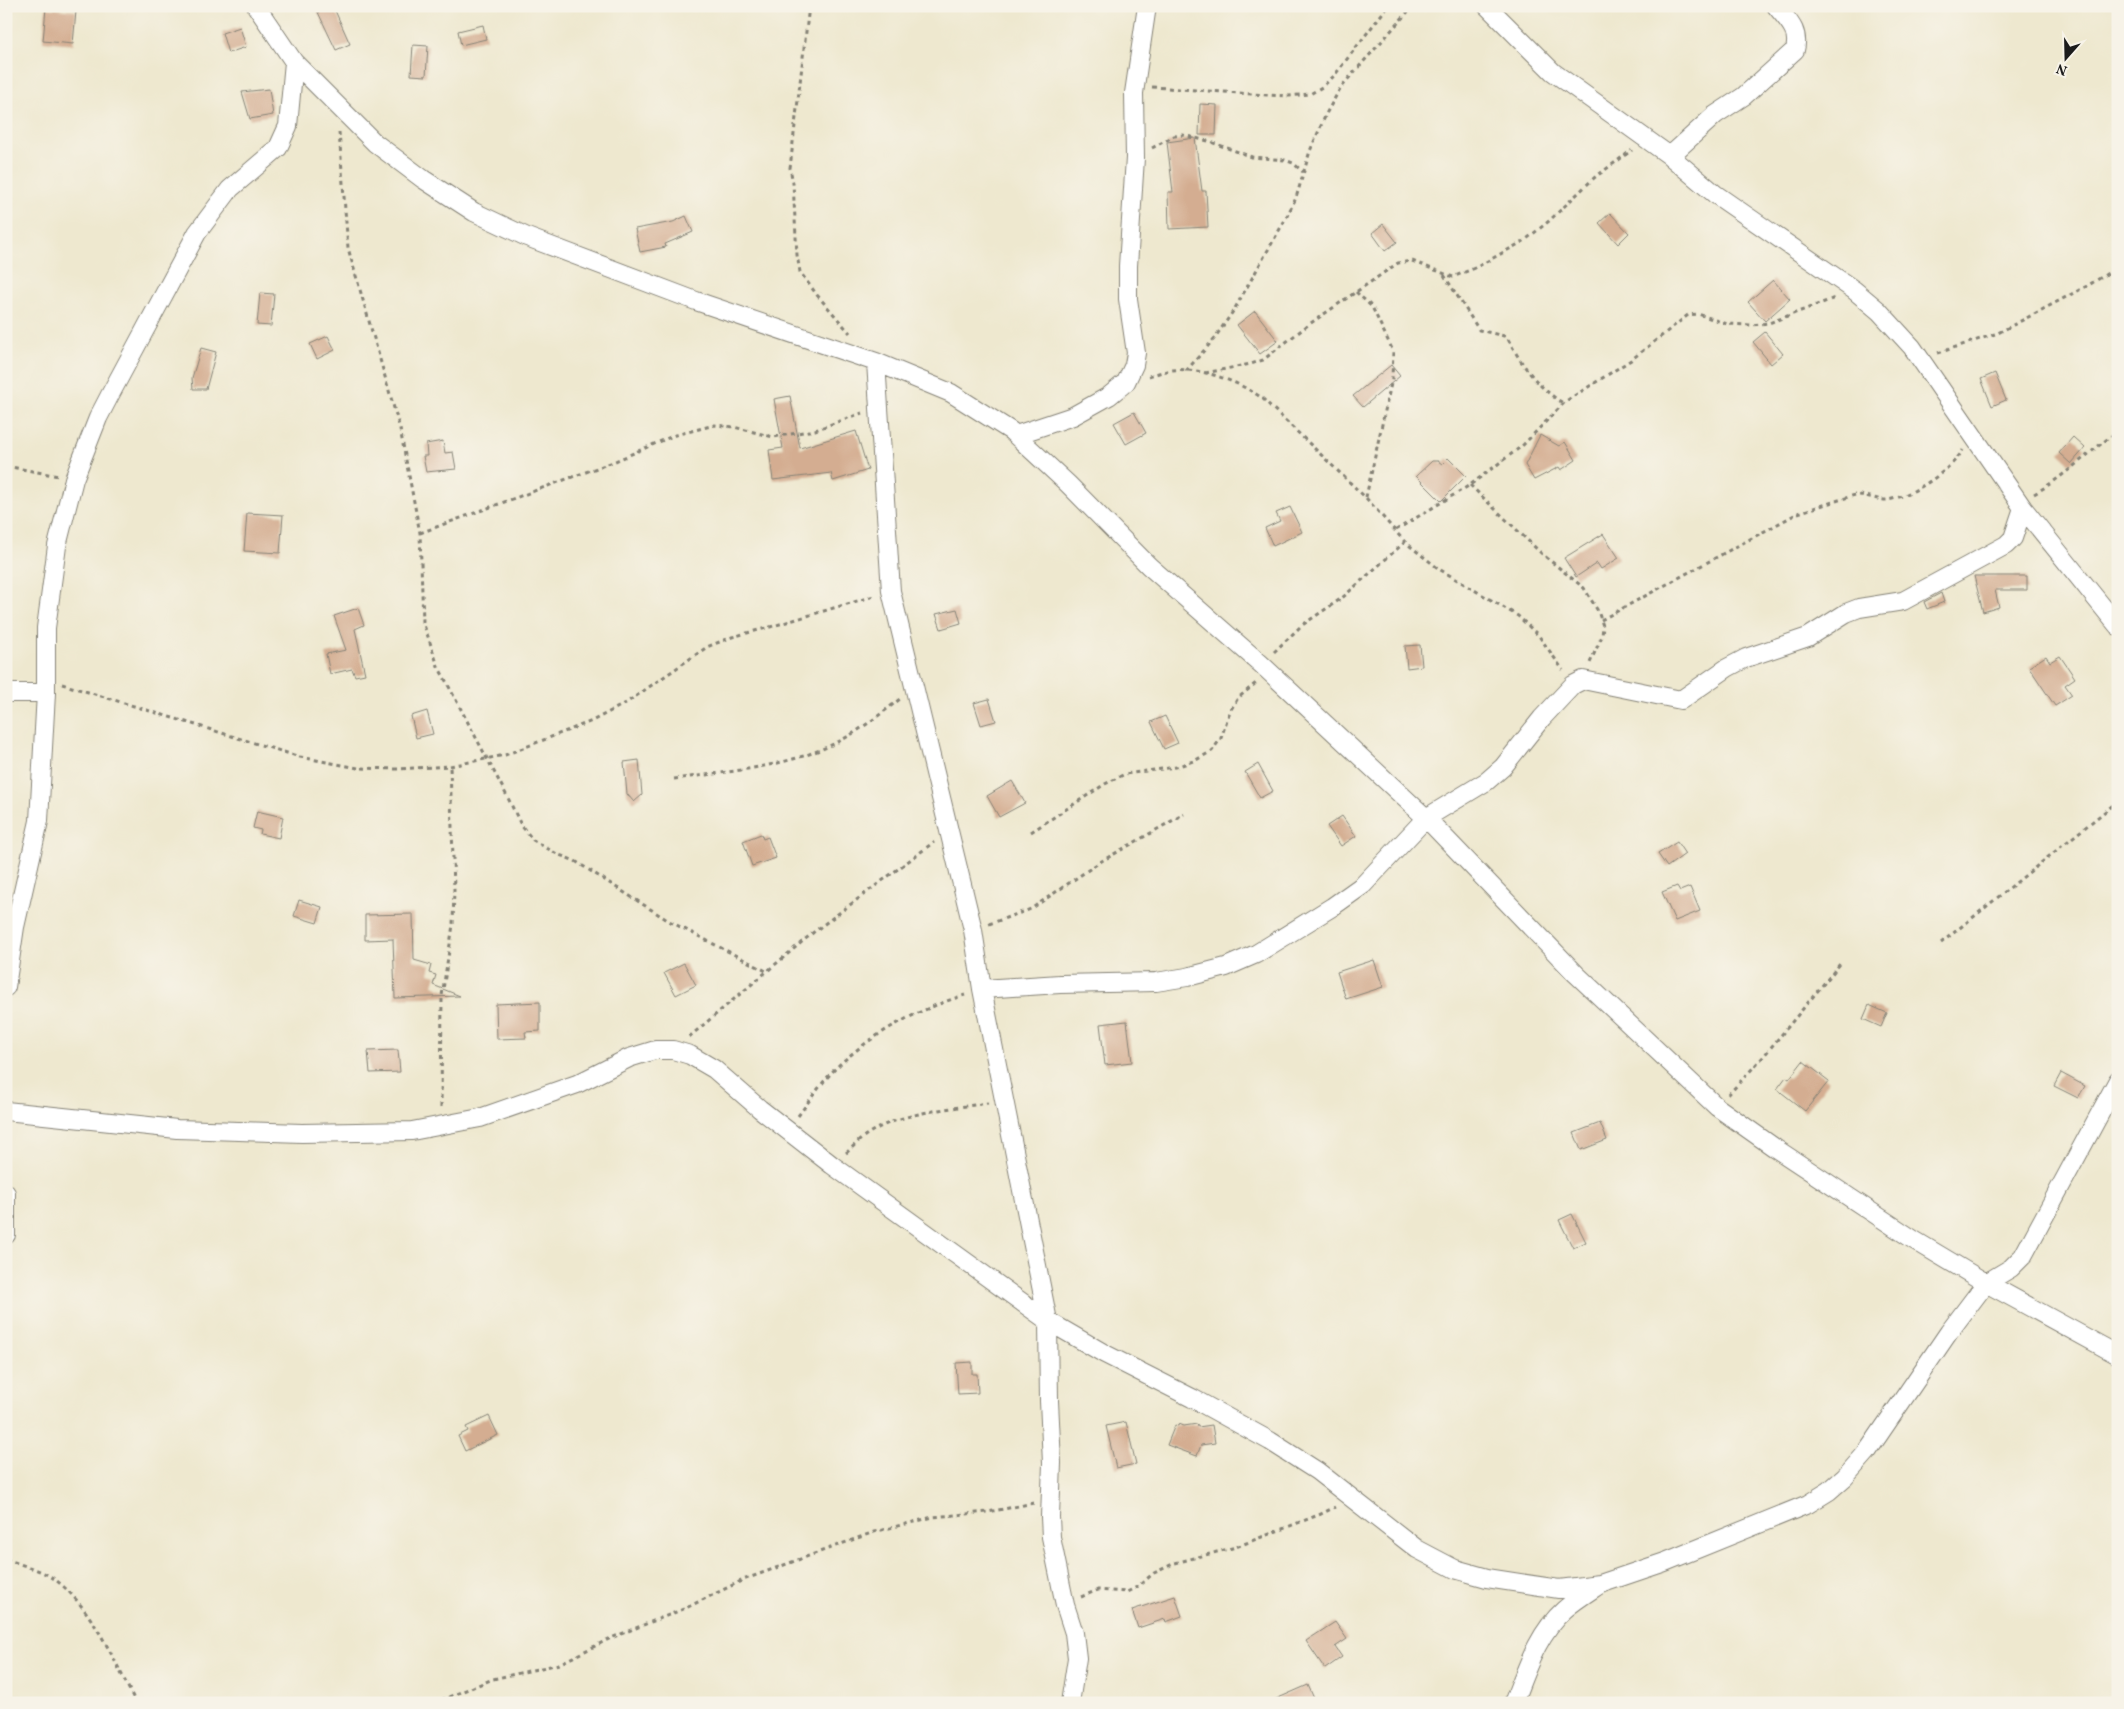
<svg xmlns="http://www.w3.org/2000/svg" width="2124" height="1709" viewBox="0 0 2124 1709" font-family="Vollkorn,serif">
  <rect width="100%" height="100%" fill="#f7f3e8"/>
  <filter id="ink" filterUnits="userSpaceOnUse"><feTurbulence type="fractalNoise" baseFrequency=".02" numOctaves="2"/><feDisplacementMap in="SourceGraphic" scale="10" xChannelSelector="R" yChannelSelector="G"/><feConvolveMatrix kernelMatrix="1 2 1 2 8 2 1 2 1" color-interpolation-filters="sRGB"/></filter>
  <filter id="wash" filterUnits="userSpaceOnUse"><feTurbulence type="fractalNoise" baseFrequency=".0096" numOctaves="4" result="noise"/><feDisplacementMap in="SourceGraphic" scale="20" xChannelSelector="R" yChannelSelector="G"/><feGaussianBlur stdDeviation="1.12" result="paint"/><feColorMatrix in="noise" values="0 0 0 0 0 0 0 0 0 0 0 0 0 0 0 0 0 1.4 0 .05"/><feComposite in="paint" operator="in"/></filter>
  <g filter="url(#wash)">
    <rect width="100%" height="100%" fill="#eee8cf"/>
    <g id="blocks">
      <path fill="#d4ad91" d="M 315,6 L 333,6 L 350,44 L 336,50 Z
        M 46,8 L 76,11 L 73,44 L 43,41 Z
        M 483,25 L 486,39 L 461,45 L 458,31 Z
        M 240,27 L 246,47 L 228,53 L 222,33 Z
        M 413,45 L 428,46 L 426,76 L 411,75 Z
        M 269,89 L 273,115 L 250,119 L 242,92 Z
        M 1200,104 L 1217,105 L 1216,135 L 1199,135 Z
        M 1195,138 L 1202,191 L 1206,191 L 1208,227 L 1169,229 L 1168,192 L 1173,192 L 1167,142 Z
        M 1610,213 L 1629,233 L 1618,244 L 1599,223 Z
        M 686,216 L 693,232 L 665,244 L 666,247 L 640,252 L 635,229 L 673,222 Z
        M 1383,224 L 1397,242 L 1385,251 L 1372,233 Z
        M 1773,280 L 1790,299 L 1765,321 L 1748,302 Z
        M 260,293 L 274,294 L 271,326 L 257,325 Z
        M 1255,311 L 1278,341 L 1260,354 L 1237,325 Z
        M 1765,332 L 1783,354 L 1771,364 L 1753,342 Z
        M 328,336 L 335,350 L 317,359 L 310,344 Z
        M 201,348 L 216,352 L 206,389 L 193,389 L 192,378 Z
        M 1391,365 L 1400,376 L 1363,407 L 1353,396 Z
        M 1995,373 L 2006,400 L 1992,406 L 1981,379 Z
        M 790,396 L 800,448 L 856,431 L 868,470 L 833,481 L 831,473 L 773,480 L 769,450 L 783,448 L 774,399 Z
        M 1134,412 L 1146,433 L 1126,444 L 1114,423 Z
        M 1540,435 L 1559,446 L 1565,442 L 1576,460 L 1561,470 L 1559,467 L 1534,480 L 1525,465 Z
        M 2073,437 L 2085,448 L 2071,464 L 2059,453 Z
        M 443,441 L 445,453 L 453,452 L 456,469 L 426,472 L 423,456 L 427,456 L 426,444 Z
        M 1448,458 L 1466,476 L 1441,501 L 1416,476 L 1432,461 L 1438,461 L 1442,464 Z
        M 1290,507 L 1302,532 L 1273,546 L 1265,528 L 1280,521 L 1276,513 Z
        M 247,513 L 283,515 L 280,553 L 244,551 Z
        M 1603,534 L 1619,558 L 1601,569 L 1597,563 L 1576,577 L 1564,558 Z
        M 1974,576 L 2027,576 L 2027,590 L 1995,590 L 1999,607 L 1983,612 Z
        M 1941,593 L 1944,602 L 1927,609 L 1924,602 Z
        M 358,608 L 364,625 L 355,629 L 365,674 L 355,676 L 352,669 L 330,674 L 326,654 L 346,650 L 334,616 Z
        M 957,609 L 961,623 L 941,629 L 936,614 Z
        M 1420,645 L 1422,666 L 1407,668 L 1405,646 Z
        M 2046,656 L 2050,662 L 2060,656 L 2075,678 L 2065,685 L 2072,695 L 2055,706 L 2029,667 Z
        M 989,699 L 996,721 L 981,725 L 974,703 Z
        M 427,711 L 433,734 L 416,738 L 411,716 Z
        M 1165,716 L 1178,743 L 1164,749 L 1151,722 Z
        M 639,760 L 642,795 L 634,802 L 627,794 L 624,762 Z
        M 1258,764 L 1273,791 L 1260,798 L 1245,772 Z
        M 1012,781 L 1025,803 L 999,817 L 987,796 Z
        M 257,811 L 283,817 L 279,838 L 260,834 L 261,830 L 253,828 Z
        M 1342,816 L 1356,836 L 1341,846 L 1327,826 Z
        M 761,834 L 763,839 L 768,837 L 776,858 L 752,866 L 743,841 Z
        M 1677,842 L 1685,854 L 1667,867 L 1658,854 Z
        M 1677,886 L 1680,891 L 1690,887 L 1700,911 L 1675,921 L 1662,892 Z
        M 299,900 L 322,907 L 317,923 L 294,916 Z
        M 413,914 L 414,960 L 431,965 L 429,973 L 436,975 L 433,985 L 460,996 L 395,998 L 393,939 L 365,940 L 365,915 Z
        M 1374,960 L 1383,987 L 1346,999 L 1337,972 Z
        M 684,963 L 696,985 L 676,995 L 664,973 Z
        M 540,1002 L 540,1031 L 525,1032 L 526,1038 L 497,1039 L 496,1004 Z
        M 1869,1005 L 1887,1013 L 1881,1027 L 1863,1019 Z
        M 1127,1021 L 1132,1062 L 1105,1065 L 1100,1024 Z
        M 398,1050 L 400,1072 L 370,1073 L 368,1051 Z
        M 1803,1061 L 1829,1081 L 1805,1111 L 1777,1089 L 1786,1077 L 1789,1079 Z
        M 2061,1073 L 2085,1086 L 2078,1098 L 2054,1086 Z
        M 1600,1123 L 1607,1140 L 1581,1150 L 1574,1133 Z
        M 1572,1214 L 1586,1242 L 1573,1248 L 1559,1220 Z
        M 972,1362 L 972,1374 L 977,1374 L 978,1393 L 958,1394 L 956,1363 Z
        M 489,1416 L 498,1435 L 465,1451 L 458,1436 L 468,1431 L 466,1427 Z
        M 1126,1422 L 1136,1464 L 1116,1468 L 1106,1426 Z
        M 1179,1424 L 1184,1426 L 1197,1424 L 1198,1427 L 1212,1425 L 1215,1443 L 1201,1445 L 1197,1456 L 1167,1445 L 1175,1425 L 1178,1426 Z
        M 1175,1596 L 1182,1616 L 1166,1622 L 1165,1619 L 1138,1628 L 1132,1610 Z
        M 1335,1622 L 1347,1639 L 1335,1647 L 1342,1657 L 1325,1669 L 1306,1641 Z
        M 1308,1685 L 1316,1703 L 1267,1703 Z"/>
    </g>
  </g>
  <g filter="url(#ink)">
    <use href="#blocks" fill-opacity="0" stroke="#858276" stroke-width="1"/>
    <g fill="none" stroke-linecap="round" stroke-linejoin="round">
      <g stroke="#858276" stroke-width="20">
        <path id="street" d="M 256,6 L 294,62 L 375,143 L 423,179 L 474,212 L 527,237 L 696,301 L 876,362 L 951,393 L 1011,431 L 1068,484 L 1149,566 L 1261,664 L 1426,818 L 1576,974 L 1717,1107 L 1775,1148 L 1914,1240 L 1986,1283 L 2118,1355
          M 1487,6 L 1553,72 L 1670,156 L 1715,194 L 1854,290 L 1879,311 L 1912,347 L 2023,508 L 2118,626
          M 1670,156 L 1715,115 L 1744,96 L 1795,50 C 1800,30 1788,21 1776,6
          M 876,362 L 891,591 L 973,930 L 982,989 L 1048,1321 L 1049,1401 L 1052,1463 L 1050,1517 L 1051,1537 L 1065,1605 L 1074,1633 L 1077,1658 L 1070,1703
          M 1016,435 L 1073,416 L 1109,396 L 1126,382 L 1134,365 L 1136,353 L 1128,299 L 1128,266 L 1135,158 L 1134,93 L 1147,6
          M 6,693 L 46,693
          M 6,987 L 15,927 L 39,821 L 46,693 L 46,628 L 57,546 L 74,479 L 98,418 L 111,393 L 197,233 L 230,189 L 278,148 L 288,126 L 294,62
          M 982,989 L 1060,984 L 1156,982 L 1187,977 L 1226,967 L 1256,954 L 1332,907 L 1363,885 L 1426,818 L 1487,781 L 1503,767 L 1542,718 L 1573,685 L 1583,680 L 1681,700 L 1727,668 L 1746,658 L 1808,637 L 1846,613 L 1859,608 L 1903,601 L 2006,545 L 2013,538 L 2023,508
          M 6,1111 L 177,1129 L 302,1133 L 412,1131 L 480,1118 L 577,1084 L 629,1058 L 655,1050 L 673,1050 L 690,1055 L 714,1069 L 760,1109 L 832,1165 L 1048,1321 L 1105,1354 L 1192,1398 L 1270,1441 L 1317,1471 L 1417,1549 L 1455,1569 L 1487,1578 L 1559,1589 L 1600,1584 L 1665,1562 L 1808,1504 L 1829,1491 L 1845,1477 L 1867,1452 L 1949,1332 L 1986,1283 L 2011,1268 L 2023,1256 L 2118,1080
          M 6,1193 L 6,1235
          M 1513,1703 C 1526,1671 1537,1634 1564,1610 C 1574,1601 1587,1593 1599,1585"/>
      </g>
      <path stroke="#858276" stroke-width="3" stroke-dasharray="4 4" stroke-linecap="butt" d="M 809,6 L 790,168 L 793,183 L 797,255 L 800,272 L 817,295 L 850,333
        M 1152,87 L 1267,95 L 1289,96 L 1310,94 L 1322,87 L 1334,76 L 1388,6
        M 339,132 L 348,248 L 400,429 L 420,533 L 423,622 L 438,666 L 508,798 L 521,825 L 533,840 L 557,854 L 575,861 L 669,921 L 768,972
        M 1152,148 L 1174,136 L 1183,135 L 1208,141 L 1252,157 L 1285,160 L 1293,163 L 1303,172
        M 1444,275 L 1479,330 L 1504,336 L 1508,339 C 1521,364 1539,389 1563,403
        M 1356,292 L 1372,307 L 1393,351 L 1392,379 L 1366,497
        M 1938,353 L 1998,333 L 2087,286 L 2118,267
        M 1186,371 L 1214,339 L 1234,310 L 1285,220 L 1296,198 L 1310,151 L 1327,112 L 1341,87 L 1413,6
        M 1205,373 L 1251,364 L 1263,360 L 1308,325 L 1398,263 L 1412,261 L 1453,277 L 1475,268 L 1524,241 L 1549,221 L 1594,178 L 1632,150
        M 1149,376 C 1156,374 1164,371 1172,370 C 1200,367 1241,382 1263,399 L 1366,498 L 1405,542 L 1439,569 L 1518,616 L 1539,636 L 1563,670
        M 6,466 L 58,476
        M 1470,485 L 1542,554 L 1584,588 L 1598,611 L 1603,626 L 1602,636 L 1590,663
        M 2034,494 C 2065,476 2089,452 2118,431
        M 1396,530 L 1470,485 L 1522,446 L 1566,401 L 1631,360 L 1688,315 L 1698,314 L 1727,324 L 1751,325 L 1769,323 L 1835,298
        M 420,533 L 613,462 L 675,435 L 715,425 L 734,427 L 773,437 L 815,430 L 862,413
        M 1601,620 L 1798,513 L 1855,495 C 1866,494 1875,500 1886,500 C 1910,498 1950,471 1963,450
        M 1274,652 L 1301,626 L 1342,598 L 1405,542
        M 62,684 L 300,757 L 358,768 L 398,769 L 450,766 L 505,755 L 592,721 L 626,703 L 707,647 L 732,637 L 770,627 L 874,596
        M 674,779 C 733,771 794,767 847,737 C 866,726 883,712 900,699
        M 1031,832 L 1105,784 L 1125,774 L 1176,767 L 1196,760 L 1212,751 L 1221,738 L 1230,711 L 1238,698 L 1256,683
        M 989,924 L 1031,909 L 1100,862 L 1184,814
        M 1941,943 L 2118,801
        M 689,1037 L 815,931 L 934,842
        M 1728,1095 L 1763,1057 L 1840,964
        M 441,1107 L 442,996 L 453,925 L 454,889 L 450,766
        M 798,1116 C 810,1100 822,1082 836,1068 C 871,1034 919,1009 965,995
        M 846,1153 C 853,1147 859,1140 866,1135 C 900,1112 948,1109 988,1103
        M 6,1559 C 21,1565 39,1569 53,1578 C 91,1605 115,1662 136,1703
        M 1081,1597 L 1098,1590 L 1127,1592 L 1137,1587 L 1154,1573 L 1175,1563 L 1236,1547 L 1321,1514 L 1335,1507
        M 434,1703 L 493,1679 L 559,1664 L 611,1638 L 686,1608 L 743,1580 L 874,1532 L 933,1517 L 988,1512 L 1034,1503"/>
      <use href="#street" stroke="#fff" stroke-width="18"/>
    </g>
  </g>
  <rect width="2124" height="1709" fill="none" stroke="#f7f3e8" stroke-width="25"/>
  <g transform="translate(2066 58) rotate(200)" stroke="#f7f3e8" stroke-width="4" paint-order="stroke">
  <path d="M0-4L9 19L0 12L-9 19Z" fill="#1c1c1c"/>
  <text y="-8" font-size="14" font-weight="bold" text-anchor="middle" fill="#1c1c1c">N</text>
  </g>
</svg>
